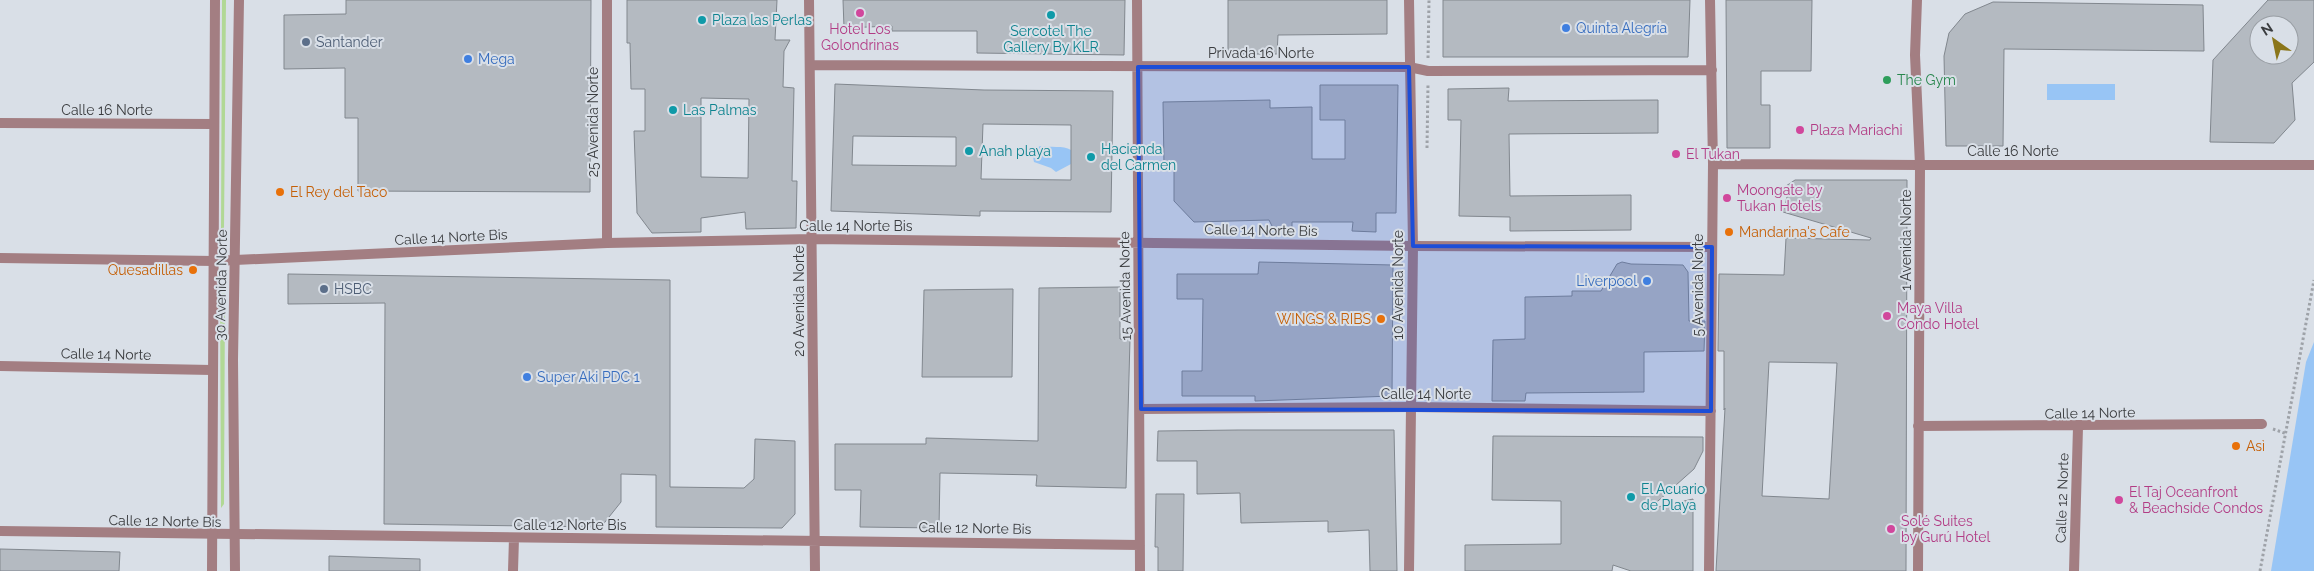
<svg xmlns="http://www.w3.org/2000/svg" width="2314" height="571" viewBox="0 0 2314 571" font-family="Raleway,sans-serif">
  <rect width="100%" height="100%" fill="#d9dfe7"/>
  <path fill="#b1d895" d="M 222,0 L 226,0 L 224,228 L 221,230 Z
    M 222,285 L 225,290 L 224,504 L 221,508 L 220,289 Z"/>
  <path fill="#98c5f5" d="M 2047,84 L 2115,84 L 2115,100 L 2047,100 Z
    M 1040,146 C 1050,148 1063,145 1071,150 L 1071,164 L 1056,172 L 1051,168 L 1034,162 C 1032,154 1033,151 1040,146 Z
    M 2314,342 L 2314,571 L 2271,571 L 2306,362 Z"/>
  <path fill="#b4bac1" stroke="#81878e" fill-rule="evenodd" d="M 346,0 L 591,0 L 590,192 L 358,191 L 358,118 L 345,118 L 345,68 L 284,69 L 284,15 L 346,14 Z
    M 627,0 L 777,0 L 775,40 L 790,40 L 784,51 L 783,87 L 794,88 L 792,181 L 797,181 L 796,228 L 746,229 L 745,212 L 701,218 L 701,232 L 652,233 L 637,213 L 634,131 L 645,131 L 645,89 L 631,89 L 630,43 L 627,43 ZM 701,98 L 749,99 L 748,178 L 701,177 Z
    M 843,0 L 1125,0 L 1124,55 L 977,53 L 977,31 L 892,31 L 892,26 L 844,28 Z
    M 1228,0 L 1387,0 L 1387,34 L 1278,35 L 1277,54 L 1228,54 Z
    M 1443,0 L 1690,0 L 1688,57 L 1443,57 Z
    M 1726,0 L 1812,0 L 1811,71 L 1761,71 L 1761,105 L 1770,105 L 1770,148 L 1727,148 Z
    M 2268,0 L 2314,0 L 2314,62 L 2292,83 L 2295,120 L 2274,143 L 2210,142 L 2213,60 ZM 2259,25 L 2289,25 L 2289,55 L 2259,55 Z
    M 1993,2 L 2203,5 L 2204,51 L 2004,49 L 2003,146 L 1946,146 L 1944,56 L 1949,33 L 1965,14 Z
    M 835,84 L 984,90 L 1113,91 L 1111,212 L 980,211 L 980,216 L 831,211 ZM 983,124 L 1071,125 L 1071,180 L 981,179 ZM 853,136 L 956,137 L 956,166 L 852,165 Z
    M 1320,85 L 1398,85 L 1396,213 L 1376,213 L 1376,232 L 1352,231 L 1353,222 L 1292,222 L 1292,229 L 1274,230 L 1269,220 L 1194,222 L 1174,201 L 1174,164 L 1164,165 L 1163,102 L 1270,100 L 1270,108 L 1312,107 L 1312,159 L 1345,159 L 1345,120 L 1320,120 Z
    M 1509,88 L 1508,101 L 1658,100 L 1658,133 L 1509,134 L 1510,196 L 1631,195 L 1631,230 L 1510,231 L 1510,217 L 1459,216 L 1461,120 L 1448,120 L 1448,89 Z
    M 1795,180 L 1907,180 L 1906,571 L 1716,571 L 1725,408 L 1724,410 L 1724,351 L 1718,351 L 1719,274 L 1784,275 L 1786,238 L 1870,240 L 1871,238 L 1783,212 L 1787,197 L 1786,186 ZM 1769,362 L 1837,363 L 1829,499 L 1762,496 Z
    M 1259,262 L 1393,265 L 1392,396 L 1255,401 L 1255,396 L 1182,396 L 1182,371 L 1202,371 L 1203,299 L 1177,299 L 1177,274 L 1258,274 Z
    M 1622,262 L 1631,264 L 1683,265 L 1688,272 L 1689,321 L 1705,321 L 1704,351 L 1644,352 L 1644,392 L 1526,393 L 1525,401 L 1492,401 L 1493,340 L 1525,339 L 1525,297 L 1572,296 L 1572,291 L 1601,291 L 1617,264 Z
    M 288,274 L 670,280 L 670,487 L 744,488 L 754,479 L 755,439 L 795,441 L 795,514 L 782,528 L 656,527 L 656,475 L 621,474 L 621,502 L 601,527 L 384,524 L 385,303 L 288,304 Z
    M 1120,287 L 1120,339 L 1130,339 L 1126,488 L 1036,486 L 1037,475 L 940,473 L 939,528 L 860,527 L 861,490 L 835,490 L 835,444 L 926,444 L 926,438 L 1038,441 L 1039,288 Z
    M 1013,289 L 1012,377 L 922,377 L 924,290 Z
    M 1238,430 L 1394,430 L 1397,571 L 1370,571 L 1369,530 L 1328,532 L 1328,521 L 1241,523 L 1240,493 L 1197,494 L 1197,461 L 1157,461 L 1158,431 Z
    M 1493,436 L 1703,437 L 1703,451 L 1694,469 L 1649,509 L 1693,499 L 1693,571 L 1631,571 L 1613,565 L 1612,571 L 1465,571 L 1465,545 L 1561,544 L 1561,501 L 1492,500 Z
    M 1156,494 L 1184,494 L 1183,571 L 1158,571 L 1158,547 L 1155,547 Z
    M 0,549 L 120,552 L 119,571 L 0,571 Z
    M 329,556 L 420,559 L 420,571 L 329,571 Z"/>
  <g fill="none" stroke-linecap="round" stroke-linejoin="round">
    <path stroke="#9ea2a8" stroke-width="3" stroke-dasharray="2.5 2.5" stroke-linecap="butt" d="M 1428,58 L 1429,0
      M 1427,148 L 1428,84
      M 2273,429 L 2287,434
      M 2260,571 L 2314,280"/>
    <path stroke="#a37e82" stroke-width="10" d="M 1409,67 L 1428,71 L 1712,70
      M 1713,164 L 1920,165
      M 1413,246 L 1712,247
      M 1412,407 L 1711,411
      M 1709,571 L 1713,164 L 1710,0"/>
    <path stroke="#a37e82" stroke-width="10" d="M 809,0 L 815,571
      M 1137,0 L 1140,571
      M 1917,0 L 1915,55 L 1920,165 L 1918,571
      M 810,65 L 1409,67
      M 0,123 L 214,124
      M 1920,165 L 2314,165
      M 607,243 L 607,0
      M 0,258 L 214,261 L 607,243 L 812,239 L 1413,246
      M 0,366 L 212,370
      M 1141,409 L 1412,407
      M 1918,426 L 2262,424
      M 0,531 C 380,539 760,537 1140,545
      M 513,571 L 514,538
      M 2074,571 L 2078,427"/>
    <path stroke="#a37e82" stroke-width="10" d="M 212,571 L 215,0
      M 235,571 L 233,360 L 239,0
      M 1409,571 L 1413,246 L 1409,0"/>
  </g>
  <path fill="#1d4ed8" fill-opacity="0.2" stroke="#1d4ed8" stroke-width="4" stroke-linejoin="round" d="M 1138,67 L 1409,67 L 1413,246 L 1712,247 L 1711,411 L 1141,409 Z"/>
  <g fill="#d1479c" stroke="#d9dfe7" stroke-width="2">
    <circle cx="860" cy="13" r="5"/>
    <circle cx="1800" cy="130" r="5"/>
    <circle cx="1676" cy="154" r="5"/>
    <circle cx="1727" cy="198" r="5"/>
    <circle cx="1887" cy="316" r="5"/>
    <circle cx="2119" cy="500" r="5"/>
    <circle cx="1891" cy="529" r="5"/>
  </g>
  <g fill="#0f9aa8" stroke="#d9dfe7" stroke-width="2">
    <circle cx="1051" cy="15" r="5"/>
    <circle cx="702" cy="20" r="5"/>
    <circle cx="673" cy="110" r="5"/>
    <circle cx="969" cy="151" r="5"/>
    <circle cx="1091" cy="157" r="5"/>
    <circle cx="1631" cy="497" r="5"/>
  </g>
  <g fill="#3f7fe0" stroke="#d9dfe7" stroke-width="2">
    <circle cx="1566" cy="28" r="5"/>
    <circle cx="468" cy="59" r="5"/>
    <circle cx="1647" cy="281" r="5"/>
    <circle cx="527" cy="377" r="5"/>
  </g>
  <g fill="#5c6f8a" stroke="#d9dfe7" stroke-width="2">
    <circle cx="306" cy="42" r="5"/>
    <circle cx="324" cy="289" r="5"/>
  </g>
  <circle fill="#2e9e5b" stroke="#d9dfe7" stroke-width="2" cx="1887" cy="80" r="5"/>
  <g fill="#e8710a" stroke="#d9dfe7" stroke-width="2">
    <circle cx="280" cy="192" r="5"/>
    <circle cx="1729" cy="232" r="5"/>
    <circle cx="193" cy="270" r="5"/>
    <circle cx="1381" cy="319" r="5"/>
    <circle cx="2236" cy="446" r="5"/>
  </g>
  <g text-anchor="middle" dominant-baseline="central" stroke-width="4" stroke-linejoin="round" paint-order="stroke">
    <g font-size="14" fill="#0d838f" stroke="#d9dfe7" text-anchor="start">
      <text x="712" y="20">Plaza las Perlas</text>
      <text x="1051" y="31" text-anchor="middle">Sercotel The<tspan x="1051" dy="16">Gallery By KLR</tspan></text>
      <text x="683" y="110">Las Palmas</text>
      <text x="1101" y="149">Hacienda<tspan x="1101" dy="16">del Carmen</tspan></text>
      <text x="979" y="151">Anah playa</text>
      <text x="1641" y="489">El Acuario<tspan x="1641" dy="16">de Playa</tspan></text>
    </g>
    <g font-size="14" fill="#366cbe" stroke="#d9dfe7" text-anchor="start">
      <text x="1576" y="28">Quinta Alegría</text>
      <text x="478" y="59">Mega</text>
      <text x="1637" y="281" text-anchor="end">Liverpool</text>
      <text x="537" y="377">Super Aki PDC 1</text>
    </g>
    <g font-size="14" fill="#b23c85" stroke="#d9dfe7" text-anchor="start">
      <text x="860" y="29" text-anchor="middle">Hotel Los<tspan x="860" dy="16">Golondrinas</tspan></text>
      <text x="1810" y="130">Plaza Mariachi</text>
      <text x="1686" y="154">El Tukan</text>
      <text x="1737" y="190">Moongate by<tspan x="1737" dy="16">Tukan Hotels</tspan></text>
      <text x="1897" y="308">Maya Villa<tspan x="1897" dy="16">Condo Hotel</tspan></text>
      <text x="2129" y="492">El Taj Oceanfront<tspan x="2129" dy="16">&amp; Beachside Condos</tspan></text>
      <text x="1901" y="521">Solé Suites<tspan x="1901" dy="16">by Gurú Hotel</tspan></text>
    </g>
    <g font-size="14" fill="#4e5e75" stroke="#d9dfe7" text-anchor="start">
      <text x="316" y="42">Santander</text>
      <text x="334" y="289">HSBC</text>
    </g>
    <g font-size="14" fill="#3a3c3f" stroke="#d9dfe7">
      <text x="1261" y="53">Privada 16 Norte</text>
      <text x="107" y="110">Calle 16 Norte</text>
      <text transform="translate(593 122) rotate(-90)">25 Avenida Norte</text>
      <text x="2013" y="151">Calle 16 Norte</text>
      <text x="856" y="226">Calle 14 Norte Bis</text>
      <text transform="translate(1261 230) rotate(1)">Calle 14 Norte Bis</text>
      <text transform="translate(451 237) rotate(-3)">Calle 14 Norte Bis</text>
      <text transform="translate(1906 240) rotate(-90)">1 Avenida Norte</text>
      <text transform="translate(221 285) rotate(-89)">30 Avenida Norte</text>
      <text transform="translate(1398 285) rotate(-90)">10 Avenida Norte</text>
      <text transform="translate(1698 285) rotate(-90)">5 Avenida Norte</text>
      <text transform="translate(1125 286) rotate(-91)">15 Avenida Norte</text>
      <text transform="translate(799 301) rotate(-90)">20 Avenida Norte</text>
      <text transform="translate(106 354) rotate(1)">Calle 14 Norte</text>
      <text x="1426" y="394">Calle 14 Norte</text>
      <text transform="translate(2090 413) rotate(-1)">Calle 14 Norte</text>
      <text transform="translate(2062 498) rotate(-88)">Calle 12 Norte</text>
      <text transform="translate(165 521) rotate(1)">Calle 12 Norte Bis</text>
      <text x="570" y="525">Calle 12 Norte Bis</text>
      <text transform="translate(975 528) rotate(1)">Calle 12 Norte Bis</text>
    </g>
    <g font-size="14" fill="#27864d" stroke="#d9dfe7" text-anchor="start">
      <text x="1897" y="80">The Gym</text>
    </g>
    <g font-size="14" fill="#c56008" stroke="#d9dfe7" text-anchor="start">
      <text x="290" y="192">El Rey del Taco</text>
      <text x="1739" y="232">Mandarina's Cafe</text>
      <text x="183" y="270" text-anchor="end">Quesadillas</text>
      <text x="1371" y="319" text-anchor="end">WINGS &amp; RIBS</text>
      <text x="2246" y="446">Asì</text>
    </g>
  </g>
  <g transform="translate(2274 40) rotate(327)"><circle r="24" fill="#d9dfe7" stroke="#999ea4"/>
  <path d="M0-4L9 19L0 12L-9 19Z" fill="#8b761a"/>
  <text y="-8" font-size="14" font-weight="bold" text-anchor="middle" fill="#3a3c3f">N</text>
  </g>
</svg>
